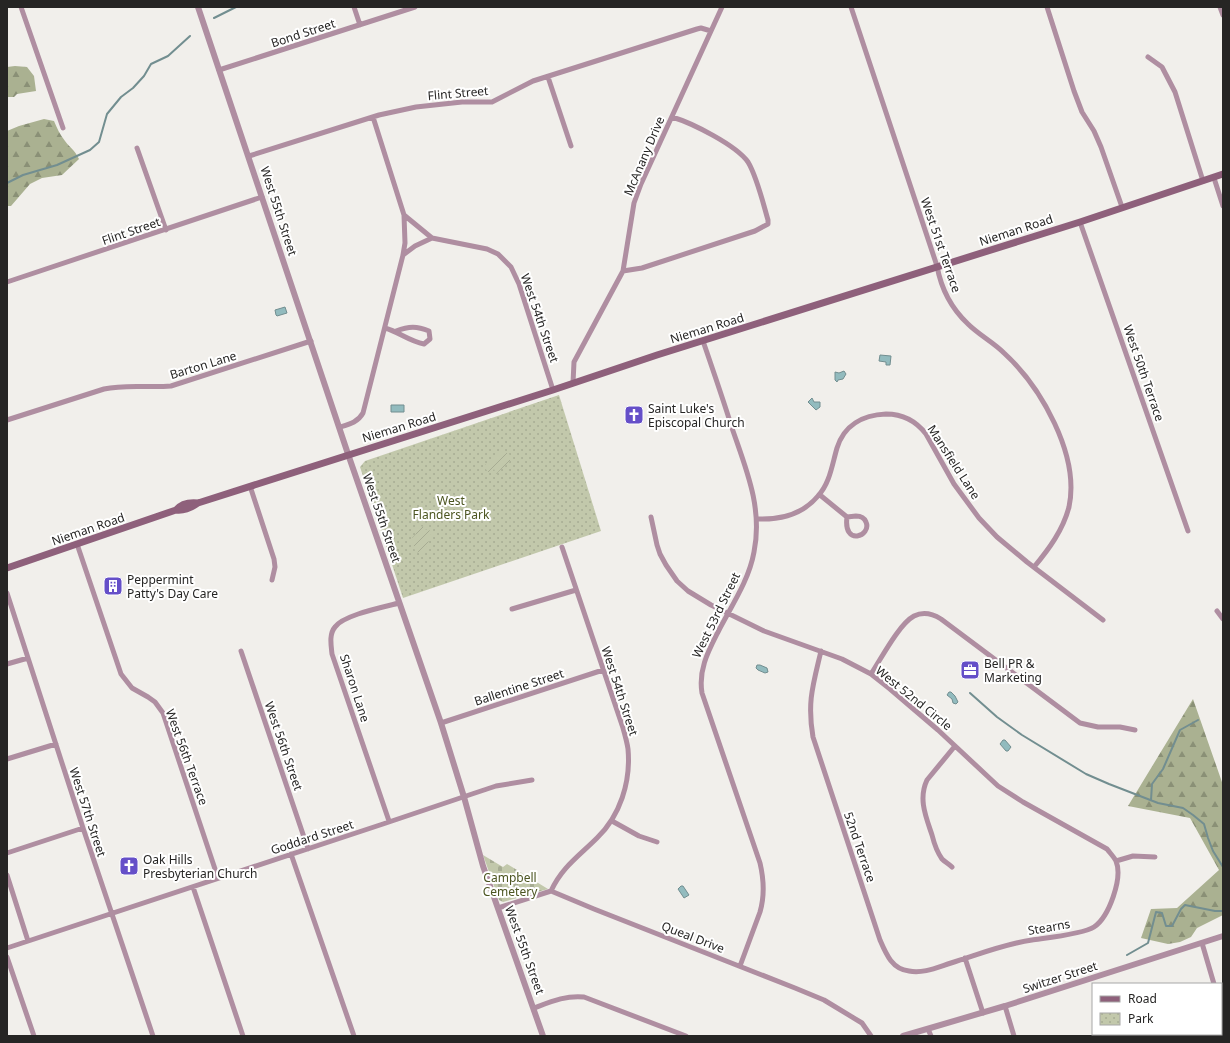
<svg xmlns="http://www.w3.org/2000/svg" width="1230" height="1043" viewBox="0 0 1230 1043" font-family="'Noto Sans',sans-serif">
  <defs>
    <pattern id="forest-firs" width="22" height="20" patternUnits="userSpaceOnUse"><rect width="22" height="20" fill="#aab191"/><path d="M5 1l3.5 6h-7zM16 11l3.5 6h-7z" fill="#8a9076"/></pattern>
    <pattern id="cemetery-stones" width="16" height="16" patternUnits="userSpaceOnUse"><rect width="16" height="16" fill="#c2c8ab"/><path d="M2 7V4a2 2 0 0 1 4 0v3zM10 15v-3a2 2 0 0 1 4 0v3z" fill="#a7ac93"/></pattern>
    <pattern id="park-dots" width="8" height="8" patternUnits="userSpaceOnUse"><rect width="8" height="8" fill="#c2c8ab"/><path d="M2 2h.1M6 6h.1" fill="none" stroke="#a7ac93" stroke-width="1.8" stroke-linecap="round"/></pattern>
    <pattern id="garden-furrows" width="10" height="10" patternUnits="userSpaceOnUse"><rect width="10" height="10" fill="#c2c8ab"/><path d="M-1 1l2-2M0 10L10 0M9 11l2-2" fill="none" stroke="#a7ac93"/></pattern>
  </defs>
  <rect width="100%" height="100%" fill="#f1efeb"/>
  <path fill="url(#forest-firs)" d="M 15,66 L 27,67 L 34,76 L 36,91 L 17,94 L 14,97 L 7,97 L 7,67 Z
    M 44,119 L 54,121 C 57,128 60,135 65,141 C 71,149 74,149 79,159 L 62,175 L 42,178 L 30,184 L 11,206 L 7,206 L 7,131 L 19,126 Z
    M 1193,699 L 1223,785 L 1223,915 L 1197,928 L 1191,937 L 1180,942 L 1168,944 L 1141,938 L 1151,909 L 1177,908 L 1219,870 L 1190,818 L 1128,806 Z"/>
  <path fill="url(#cemetery-stones)" d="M 483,855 L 503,867 L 507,864 L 548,889 L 503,902 L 499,900 Z"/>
  <path fill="url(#park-dots)" d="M 559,395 L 601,531 L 403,598 L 360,467 L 365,461 Z"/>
  <path fill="url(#garden-furrows)" d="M 504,451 L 510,455 L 510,461 L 496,474 L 494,469 L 491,473 L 489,473 L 485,468 L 485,465 C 493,461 497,454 504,451 Z
    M 419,526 L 424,527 L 424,529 L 432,531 L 425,552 L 419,553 L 415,551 L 412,538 L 416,534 L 414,532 Z"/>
  <path fill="#92bbbe" stroke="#728e90" d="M 285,307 L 287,313 L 277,316 L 276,315 L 275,310 Z
    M 880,355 L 891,356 L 890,365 L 886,365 L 886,362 L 879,361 Z
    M 844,371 L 846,374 L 843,379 L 838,380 L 837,382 L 835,380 L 835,372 L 839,373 Z
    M 812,398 L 814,402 L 820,402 L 820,407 L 816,410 L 808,402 Z
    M 391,405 L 404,405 L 404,412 L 391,412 Z
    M 757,665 L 760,665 L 767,668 L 768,672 L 765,673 L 758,670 L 756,668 Z
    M 949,692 L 951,692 L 955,696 L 958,702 L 956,704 L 953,703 L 952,699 L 947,695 Z
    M 1003,740 L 1005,740 L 1011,747 L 1008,751 L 1006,751 L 1000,744 Z
    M 681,886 L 683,886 L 689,895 L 684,898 L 678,889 Z"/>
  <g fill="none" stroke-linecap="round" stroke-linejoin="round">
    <path stroke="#728e90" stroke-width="2" d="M 214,18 L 236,7
      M 7,183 L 23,175 L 57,165 L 90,150 L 99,142 L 107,114 L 121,97 L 133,88 L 144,76 L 151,64 L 168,56 L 190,36
      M 970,693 L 997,717 L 1022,735 L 1086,774 L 1109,784 L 1158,803 L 1183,808 L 1193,815 L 1204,824 L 1208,838 L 1213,851 L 1223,867
      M 1151,800 L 1152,784 L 1163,769 L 1180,730 L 1198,720
      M 1127,955 L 1148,943 L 1156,912 L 1162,913 L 1166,926 L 1172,926 L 1181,909 L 1185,905 L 1215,911 L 1223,911
      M 1112,1036 L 1114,1034"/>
    <path stroke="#af8ea1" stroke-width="5" d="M 21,7 L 63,128
      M 354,7 L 360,25
      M 851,7 L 937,266 C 941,288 952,309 968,324 C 979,335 993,342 1004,353 C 1041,387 1080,455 1069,507 C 1063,530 1049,549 1034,567
      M 1047,7 L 1074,91 L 1082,112 L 1094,131 L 1101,147 L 1122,207
      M 1220,7 L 1223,15
      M 1148,57 L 1162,67 L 1175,92 L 1203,181
      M 219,70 L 415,7
      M 548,77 L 571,146
      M 373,117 L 404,215 L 432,238 L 487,249 L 498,254 L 511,267 L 519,284 L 553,390
      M 137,148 L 166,230
      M 249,156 L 379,115 L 416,107 L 462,102 L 492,102 L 533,81 L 697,29 L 701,28 L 711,31
      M 1214,178 L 1223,206
      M 1080,222 L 1188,531
      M 403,255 L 415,246 L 432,238
      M 623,271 L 642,268 L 755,231 L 768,224 L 768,220 C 763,203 757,177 748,162 C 736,145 692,123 672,117
      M 7,282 L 262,197
      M 385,328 C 399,332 409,341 424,344 L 430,339 L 429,331 C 417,326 409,326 396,331
      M 703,341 C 713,370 723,399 732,428 C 746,469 763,508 754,552 C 749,580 732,605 719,630 C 709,650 698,669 702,693 L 760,863 C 764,880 765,895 760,912 L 740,966
      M 573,383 L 574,362 L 623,271 L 634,203 L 641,184 L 722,7
      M 7,420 L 104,389 C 126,384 148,388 171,386 L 311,341
      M 340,427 C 350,424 358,422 363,413 L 403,255 L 405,243 L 404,215
      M 250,486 L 274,559 L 275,567 L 272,580
      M 820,495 L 847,517
      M 856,516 C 860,516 864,517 866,522 C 872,536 843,547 847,517 Z
      M 651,517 L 657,545 L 660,554 L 666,565 L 677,581 L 688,591 L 711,605 L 764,631 L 842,659 L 871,674 L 890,689 L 938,730 L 998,786 L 1023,802 L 1107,849 C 1110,853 1114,857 1116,861 C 1123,878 1109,917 1094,927 C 1084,934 1045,938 1032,940 C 1004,944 977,955 951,963 C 938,967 923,974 909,971 C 892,969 886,954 880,940 L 813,737 C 807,702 813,685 821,651
      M 757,519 C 780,520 803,514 818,496 C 830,483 832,465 837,448 C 844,425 863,415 886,414 C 902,414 916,421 926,434 L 954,484 L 979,518 L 997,537 L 1027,562 L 1103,620
      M 77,544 L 121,674 L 132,688 L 148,697 L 155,702 L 163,713 L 218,878
      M 7,593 L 83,828 L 153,1036
      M 512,609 L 576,590
      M 1217,611 L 1223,619
      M 241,651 L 308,849
      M 7,664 L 28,658
      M 871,674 C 881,659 899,624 914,616 C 924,611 933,614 941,619 L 1080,723 L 1098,727 L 1120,727 L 1135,730
      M 441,723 L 603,670
      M 7,759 L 56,744
      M 389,821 L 332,654 C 331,645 329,634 335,627 C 343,615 384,607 399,603
      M 612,821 L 639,836 L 657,842
      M 7,853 L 83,828
      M 291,854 L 354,1036
      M 1116,861 L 1133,856 L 1155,857
      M 952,867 C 949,864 945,862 942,859 C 937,852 934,843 932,835 C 926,817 918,799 927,780 L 955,746
      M 7,875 L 28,941
      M 193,887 L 243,1036
      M 551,891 C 562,867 579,856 597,838 C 620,816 631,782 628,749 C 627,742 625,735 623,728 L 562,547
      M 498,908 L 551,891 L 594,909 L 795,988 L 824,1000 L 862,1023 L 871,1036
      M 1202,943 L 1214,984
      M 7,948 L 383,824 L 472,794 L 496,786 L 532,780
      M 7,957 L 34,1036
      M 965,958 L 983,1013
      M 1005,1006 L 1014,1036
      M 534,1008 C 550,1002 566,995 584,997 L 686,1036
      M 928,1029 L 931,1036"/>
    <path stroke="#af8ea1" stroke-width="6" d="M 198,7 L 348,454 L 441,723 L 464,797 L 483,866 L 543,1036
      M 903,1036 L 1005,1006 L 1223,936"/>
    <path stroke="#8e607b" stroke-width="7" d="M 176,510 C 182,503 189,502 198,503 L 553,390 L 657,355 L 1080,222 L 1223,174
      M 7,568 L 176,510 C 184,511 191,508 198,503"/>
  </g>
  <defs>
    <g id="church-square" transform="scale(1)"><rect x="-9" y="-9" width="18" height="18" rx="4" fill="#654fc8" stroke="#fff"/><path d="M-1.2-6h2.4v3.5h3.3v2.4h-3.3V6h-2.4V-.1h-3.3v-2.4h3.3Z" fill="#fff"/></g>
    <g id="building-square" transform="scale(1)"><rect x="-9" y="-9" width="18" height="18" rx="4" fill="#654fc8" stroke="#fff"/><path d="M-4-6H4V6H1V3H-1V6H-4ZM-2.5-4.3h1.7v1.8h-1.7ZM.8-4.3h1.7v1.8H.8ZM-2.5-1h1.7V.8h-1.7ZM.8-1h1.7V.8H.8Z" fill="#fff"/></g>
    <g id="office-square" transform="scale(1)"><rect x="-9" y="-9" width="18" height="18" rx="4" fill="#654fc8" stroke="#fff"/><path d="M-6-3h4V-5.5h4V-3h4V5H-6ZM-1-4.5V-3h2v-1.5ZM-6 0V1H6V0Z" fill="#fff"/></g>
  </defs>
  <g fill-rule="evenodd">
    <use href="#church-square" x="634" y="415"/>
    <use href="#building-square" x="113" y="586"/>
    <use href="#office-square" x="970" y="670"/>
    <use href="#church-square" x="129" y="866"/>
  </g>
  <g text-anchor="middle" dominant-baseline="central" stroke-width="4" stroke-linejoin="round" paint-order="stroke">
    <g font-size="12" fill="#262524" stroke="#fff">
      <text transform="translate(303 33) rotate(-18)">Bond Street</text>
      <text transform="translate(458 93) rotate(-5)">Flint Street</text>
      <text transform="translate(644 156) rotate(-67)">McAnany Drive</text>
      <text transform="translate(279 211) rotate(72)">West 55th Street</text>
      <text transform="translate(1016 230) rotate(-18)">Nieman Road</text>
      <text transform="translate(131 231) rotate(-19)">Flint Street</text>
      <text transform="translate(941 245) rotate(71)">West 51st Terrace</text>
      <text transform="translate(540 318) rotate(71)">West 54th Street</text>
      <text transform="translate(707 328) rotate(-17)">Nieman Road</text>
      <text transform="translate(203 365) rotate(-17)">Barton Lane</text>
      <text transform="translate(1144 373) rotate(71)">West 50th Terrace</text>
      <text transform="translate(399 427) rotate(-17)">Nieman Road</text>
      <text transform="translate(954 462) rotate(57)">Mansfield Lane</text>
      <text transform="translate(382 518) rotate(71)">West 55th Street</text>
      <text transform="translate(88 529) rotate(-19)">Nieman Road</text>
      <text transform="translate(716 615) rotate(-64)">West 53rd Street</text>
      <text transform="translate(519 687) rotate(-18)">Ballentine Street</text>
      <text transform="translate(355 688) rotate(72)">Sharon Lane</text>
      <text transform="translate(620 691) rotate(72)">West 54th Street</text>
      <text transform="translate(914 698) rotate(39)">West 52nd Circle</text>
      <text transform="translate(284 746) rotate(71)">West 56th Street</text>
      <text transform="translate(187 757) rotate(70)">West 56th Terrace</text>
      <text transform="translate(88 812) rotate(72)">West 57th Street</text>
      <text transform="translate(312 837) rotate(-18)">Goddard Street</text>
      <text transform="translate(860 847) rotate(71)">52nd Terrace</text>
      <text transform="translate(1049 927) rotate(-10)">Stearns</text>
      <text transform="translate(693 937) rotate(21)">Queal Drive</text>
      <text transform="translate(525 950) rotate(70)">West 55th Street</text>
      <text transform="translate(1060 977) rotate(-18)">Switzer Street</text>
    </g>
    <g font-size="12" fill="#262524" stroke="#fff" text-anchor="start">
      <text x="648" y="408">Saint Luke's<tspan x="648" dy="14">Episcopal Church</tspan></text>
      <text x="127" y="579">Peppermint<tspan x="127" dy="14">Patty's Day Care</tspan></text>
      <text x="984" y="663">Bell PR &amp;<tspan x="984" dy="14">Marketing</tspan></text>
      <text x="143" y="859">Oak Hills<tspan x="143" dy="14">Presbyterian Church</tspan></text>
    </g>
    <g font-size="12" fill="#4c5521" stroke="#fff">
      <text x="451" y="500">West<tspan x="451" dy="14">Flanders Park</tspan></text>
      <text x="510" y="877">Campbell<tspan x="510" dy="14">Cemetery</tspan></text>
    </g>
  </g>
  <rect width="1230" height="1043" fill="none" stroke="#262524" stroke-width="16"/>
  <rect x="1092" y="983" width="130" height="52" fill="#ffffff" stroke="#a8a8a7"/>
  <rect x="1100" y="996" width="20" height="6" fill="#8e607b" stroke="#a8a8a7"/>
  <text x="1128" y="1003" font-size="12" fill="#262524">Road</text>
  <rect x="1100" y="1013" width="20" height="12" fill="url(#park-dots)" stroke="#a8a8a7"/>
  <text x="1128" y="1023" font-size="12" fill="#262524">Park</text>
</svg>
